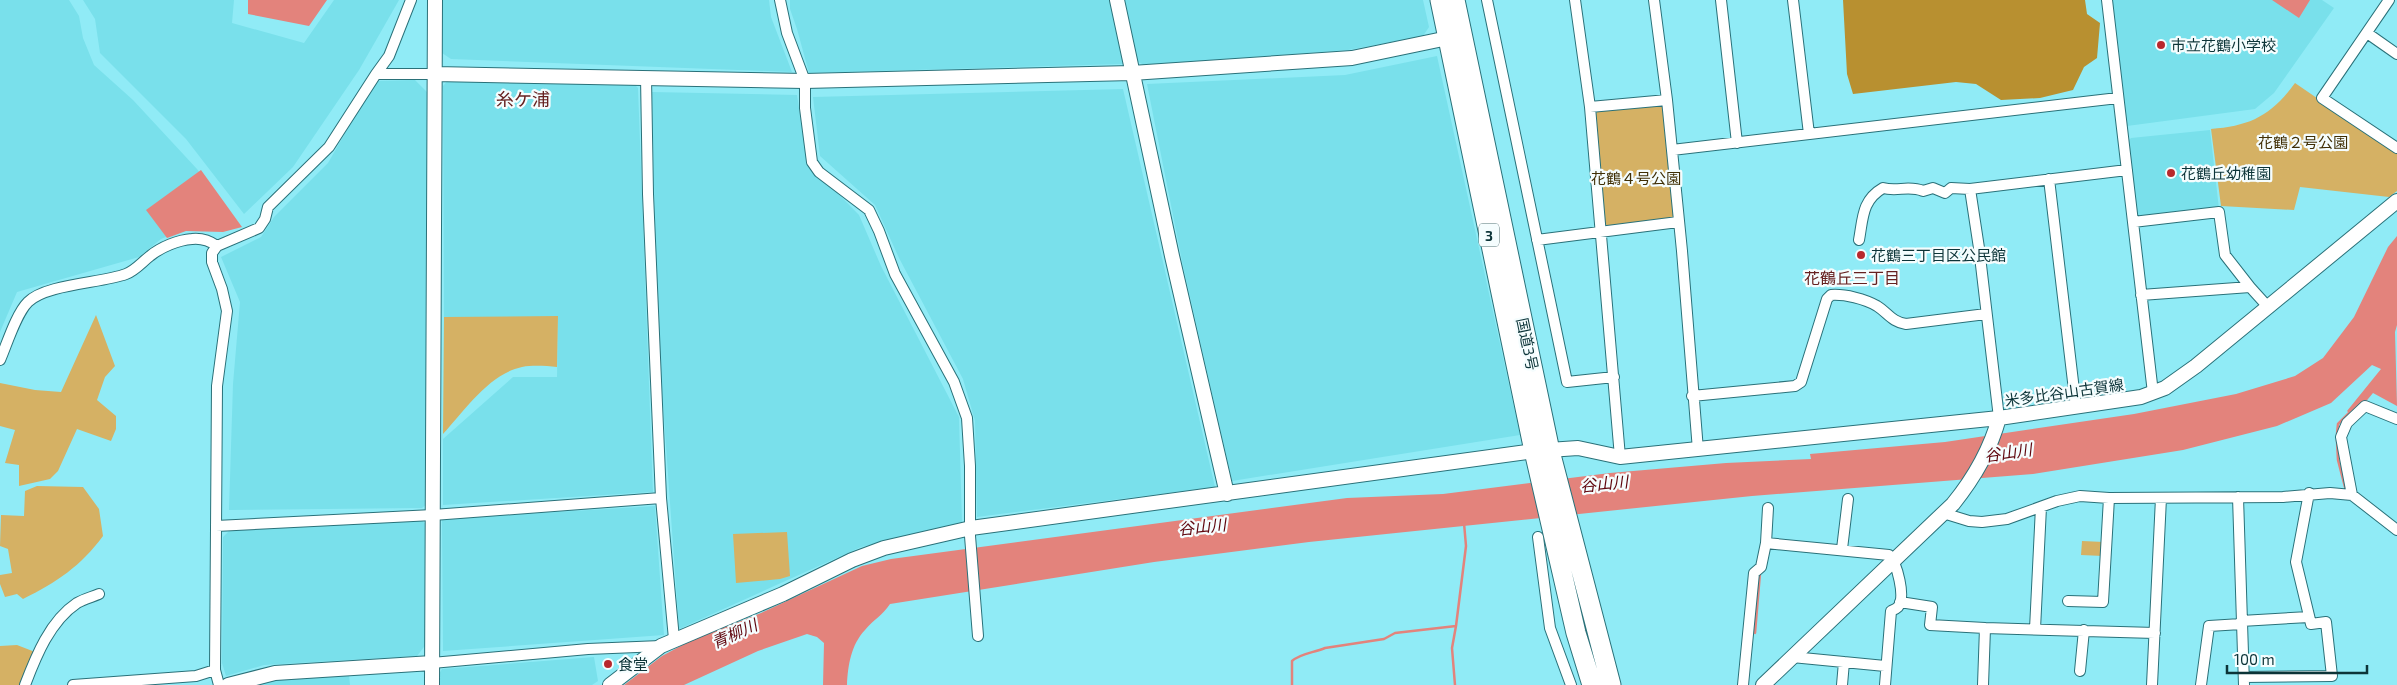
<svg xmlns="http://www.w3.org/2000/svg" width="2397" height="685" viewBox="0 0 2397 685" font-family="'Exo 2','Noto Sans JP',sans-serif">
  <rect width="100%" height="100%" fill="#90ebf6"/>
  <path fill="#79e0eb" d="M 0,0 L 69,0 L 79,16 L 83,38 L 94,65 L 133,100 L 197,169 L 237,222 L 187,228 L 161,239 L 139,257 L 17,292 L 0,332 Z
    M 83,0 L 234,0 L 232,23 L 304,43 L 334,0 L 399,0 L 359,70 L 293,167 L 244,214 L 186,139 L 100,53 L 95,19 Z
    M 443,0 L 769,0 L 771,17 L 792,72 L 451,59 L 442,53 Z
    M 790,0 L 1109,0 L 1123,64 L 809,73 L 797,29 L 790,9 Z
    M 1125,0 L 1423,0 L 1429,27 L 1423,36 L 1348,50 L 1144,65 L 1137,61 Z
    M 2112,0 L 2322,0 L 2334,8 L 2274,93 L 2255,109 L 2127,126 Z
    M 1437,56 L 1520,435 L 1232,481 L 1183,266 L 1147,84 L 1345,75 Z
    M 452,76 L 634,84 L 638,88 L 653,492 L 443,505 L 443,439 L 513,377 L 557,377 L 558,317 L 444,317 L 443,86 Z
    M 415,80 L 429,94 L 427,504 L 422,508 L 229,510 L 233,384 L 240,302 L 221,257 L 261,237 L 274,217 L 328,163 L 375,81 Z
    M 1123,89 L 1215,487 L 977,517 L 975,421 L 963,379 L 899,258 L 875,205 L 820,156 L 813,97 Z
    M 652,92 L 797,95 L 808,163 L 859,215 L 881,266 L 959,417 L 962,523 L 861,547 L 679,629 L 657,320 Z
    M 2210,130 L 2219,209 L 2140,217 L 2136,215 L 2128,141 L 2131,138 Z
    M 655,506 L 664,635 L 443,651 L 442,519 Z
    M 421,520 L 428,526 L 427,643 L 417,656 L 264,665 L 226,676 L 222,663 L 223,537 L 229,531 Z
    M 594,657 L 598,681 L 592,685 L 439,685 L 439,674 L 442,669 Z
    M 349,675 L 350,685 L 258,685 L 275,680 Z"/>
  <path fill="#d5b164" d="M 2295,83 L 2397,153 L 2397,191 L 2389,197 L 2300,187 L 2294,210 L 2221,206 L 2211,129 C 2250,126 2271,116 2295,83 Z
    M 1661,105 L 1664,107 L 1674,215 L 1671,219 L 1609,227 L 1604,223 L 1595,115 L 1598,111 Z
    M 96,315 L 115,366 L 105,377 L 97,400 L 116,416 L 116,429 L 111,441 L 77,429 L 58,471 L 50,479 L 19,486 L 19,465 L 5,463 L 15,430 L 0,426 L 0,383 L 35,390 L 61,392 Z
    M 558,316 L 557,367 C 546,366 533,365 522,367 C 489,374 464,411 443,434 L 444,317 Z
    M 37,486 L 83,487 L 99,509 L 103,536 C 81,566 57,582 23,599 L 17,594 L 5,597 L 0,584 L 0,575 L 12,573 L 8,549 L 0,546 L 1,515 L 24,516 L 25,491 Z
    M 787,532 L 790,576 L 780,579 L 736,583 L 733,534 Z
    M 2082,541 L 2104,542 L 2103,556 L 2081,555 Z
    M 17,645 L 35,652 L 19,685 L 0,685 L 0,646 Z"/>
  <path fill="#b89030" d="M 1843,0 L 2085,0 L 2087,14 L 2100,23 L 2097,58 L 2084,67 L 2073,90 L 2040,98 L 2001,100 L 1976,84 L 1956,82 L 1853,94 L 1847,74 Z"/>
  <path fill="#e3837c" d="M 248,0 L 327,0 L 309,26 L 248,14 Z
    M 2272,0 L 2310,0 L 2299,18 Z
    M 201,170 L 242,227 L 223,232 L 186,231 L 167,238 L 146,210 Z
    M 2397,236 L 2397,325 L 2395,332 L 2397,406 L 2373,393 L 2353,417 L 2347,411 L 2381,369 L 2372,365 L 2331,403 L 2277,426 L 2183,450 L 2033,474 L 1752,496 L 1309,542 L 1154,562 L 890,604 C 883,615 873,620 865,630 C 851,645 848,665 847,685 L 823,685 L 824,643 L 817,637 L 807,634 L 758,651 L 684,685 L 624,685 L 662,656 L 690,641 L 761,613 L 862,566 L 891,559 L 1347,498 L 1443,494 L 1610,473 L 1726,463 L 1811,459 L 1810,454 L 1945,442 L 2134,414 L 2236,394 L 2295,376 L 2323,358 L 2354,317 L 2388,247 Z"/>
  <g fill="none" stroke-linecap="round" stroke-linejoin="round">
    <path stroke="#e3837c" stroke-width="2.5" d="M 2337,434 L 2338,424 L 2350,412
      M 2337,440 L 2338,460 L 2345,487
      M 1755,633 L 1760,573
      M 1292,685 L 1292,661 C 1301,653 1313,653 1325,648 L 1384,639 L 1395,633 L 1456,626 L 1466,546 L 1464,523
      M 1455,685 L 1452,648 L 1456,626"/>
    <g stroke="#2a7179" stroke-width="12">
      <path id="street" d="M 780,0 L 787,33 L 805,81 L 805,108 L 812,162 L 819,172 L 869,210 L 879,231 L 895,274 L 954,382 L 967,418 L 970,466 L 970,536 L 978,636
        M 1487,0 L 1567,382 L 1614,377
        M 1575,0 L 1590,107 L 1620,457
        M 1654,0 L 1667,100 L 1682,251 L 1698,450
        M 1721,0 L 1737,143
        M 1793,0 L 1809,134
        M 2107,0 L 2153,393
        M 2389,0 L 2322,98 L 2397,148
        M 2367,33 L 2397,54
        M 376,74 L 389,56 L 411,0
        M 646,77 L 648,194 L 661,498 L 674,639
        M 1590,107 L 1667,100
        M 1672,150 L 2118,98
        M 2049,179 L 2076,407
        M 1970,189 L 1979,248 L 1999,418
        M 2133,222 L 2219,212 L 2225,255 L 2250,287
        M 1537,240 L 1678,222
        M 1859,240 C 1863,218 1862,200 1883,188 C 1897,192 1909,185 1923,191 L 1933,188 L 1945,193 L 1951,188 L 1970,189 L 2127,170
        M 2141,295 L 2250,287 L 2269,308
        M 0,360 C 7,344 16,314 28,302 C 46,284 102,283 126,274 C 136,270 142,262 150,256 C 161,247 178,240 192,239 C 201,238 210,241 217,246
        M 1692,396 L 1795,386 L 1801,382 L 1827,299 L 1831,295 C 1845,294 1865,299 1877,306 C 1888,313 1892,322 1906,324 L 1986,314
        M 2352,495 L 2341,437 L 2347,423 L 2365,406 L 2397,419
        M 2238,497 L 2244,685
        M 1943,513 L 1969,521 L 1982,522 L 2007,519 L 2057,501 L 2080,496 L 2109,498 L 2283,497 L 2330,493 L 2352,495 L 2397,530
        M 216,526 L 433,515 L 661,498
        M 1538,537 L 1550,628 L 1571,685
        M 1766,543 L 1768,508
        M 1842,549 L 1848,499
        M 2068,601 L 2103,602 L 2109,498
        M 1900,602 L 1932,607 L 1930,625 L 1985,628 L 1983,685
        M 2241,621 L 2309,617
        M 1985,628 L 2155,633
        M 2035,629 L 2041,507
        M 1792,657 L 1885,666
        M 432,663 L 588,649 L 661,646
        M 2080,671 L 2084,630
        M 2244,677 L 2332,676 L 2326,622 L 2311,624 L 2296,562 L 2309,493
        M 25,685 C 36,656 50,621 77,603 C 84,599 92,597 99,594
        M 73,685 L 196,676 L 215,670
        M 219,685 L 215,670 L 217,386 L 227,311 L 222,289 L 212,262 L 212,253 L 217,246 L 259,228 L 265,219 L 268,207 L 329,147 L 376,74 L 435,74
        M 1743,685 L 1754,573 L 1761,567 L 1766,543 L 1889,555 C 1897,563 1906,597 1898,607 C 1896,609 1893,610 1891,611 L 1885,685
        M 1842,685 L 1844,662
        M 2152,685 L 2161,498
        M 2201,685 L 2209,626 L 2241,624"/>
    </g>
    <g stroke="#2a7179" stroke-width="16">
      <path id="secondary" d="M 1117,0 L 1172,256 L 1227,494
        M 435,74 L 805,81 L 1132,73 L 1352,58 L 1448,38
        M 228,685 L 275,673 L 432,663
        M 432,685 L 435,0
        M 610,685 L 661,646 L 783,594 L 852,560 L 884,548 L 971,528 L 1534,451 L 1578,448 L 1620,457 L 1999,418 L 2141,397 L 2165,388 L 2196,366 L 2397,201
        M 1763,685 L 1953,504 C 1974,478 1990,451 1999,418"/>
    </g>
    <g stroke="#2a7179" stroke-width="21">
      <path id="highway" d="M 1440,0 L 1534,451 L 1576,633 L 1592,685
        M 1455,0 L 1550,451 L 1611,685"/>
    </g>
    <use href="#street" stroke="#fff" stroke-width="10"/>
    <use href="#secondary" stroke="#fff" stroke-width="14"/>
    <use href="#highway" stroke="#fff" stroke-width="19"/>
  </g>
  <g fill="#b8282d" stroke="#f5fdfe" stroke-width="2">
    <circle cx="2161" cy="45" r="5"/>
    <circle cx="2171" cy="173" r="5"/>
    <circle cx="1861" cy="255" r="5"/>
    <circle cx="608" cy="664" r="5"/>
  </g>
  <g text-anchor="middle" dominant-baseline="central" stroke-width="4.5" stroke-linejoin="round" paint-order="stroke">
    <rect fill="#f5fdfe" stroke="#527073" stroke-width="1" x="1479" y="223.5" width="20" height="23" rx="4"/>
    <g font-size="14" font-weight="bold" fill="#0c3438">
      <text x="1489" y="235">3</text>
    </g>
    <g font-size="15" fill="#0c3438" stroke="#f5fdfe" text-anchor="start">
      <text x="2171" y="45">市立花鶴小学校</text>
      <text x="2181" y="173">花鶴丘幼稚園</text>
      <text x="1871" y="255">花鶴三丁目区公民館</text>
      <text x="618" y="664">食堂</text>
    </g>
    <g font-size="15" fill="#402f05" stroke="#f5fdfe">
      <text x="2303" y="142">花鶴２号公園</text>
      <text x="1636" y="178">花鶴４号公園</text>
    </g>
    <g font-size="15" fill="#0c3438" stroke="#f5fdfe">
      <text transform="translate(1528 344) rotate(78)">国道3号</text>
      <text transform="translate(2064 392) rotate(-8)">米多比谷山古賀線</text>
    </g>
    <g font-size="16" fill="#662120" stroke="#f5fdfe">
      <text x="1852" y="277">花鶴丘三丁目</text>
    </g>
    <g font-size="16" font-style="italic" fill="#5f050d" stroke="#f5fdfe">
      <text transform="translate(2008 452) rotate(-8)">谷山川</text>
      <text transform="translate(1604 483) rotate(-6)">谷山川</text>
      <text transform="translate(1202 526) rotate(-6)">谷山川</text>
      <text transform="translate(734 633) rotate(-24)">青柳川</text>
    </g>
    <g font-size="18" fill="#662120" stroke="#f5fdfe">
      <text x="523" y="99">糸ケ浦</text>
    </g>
  </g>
  <path d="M2227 665v8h140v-8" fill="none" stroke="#0c3438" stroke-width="2.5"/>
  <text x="2234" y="665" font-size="15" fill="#0c3438" stroke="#f5fdfe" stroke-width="4" paint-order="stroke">100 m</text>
</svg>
